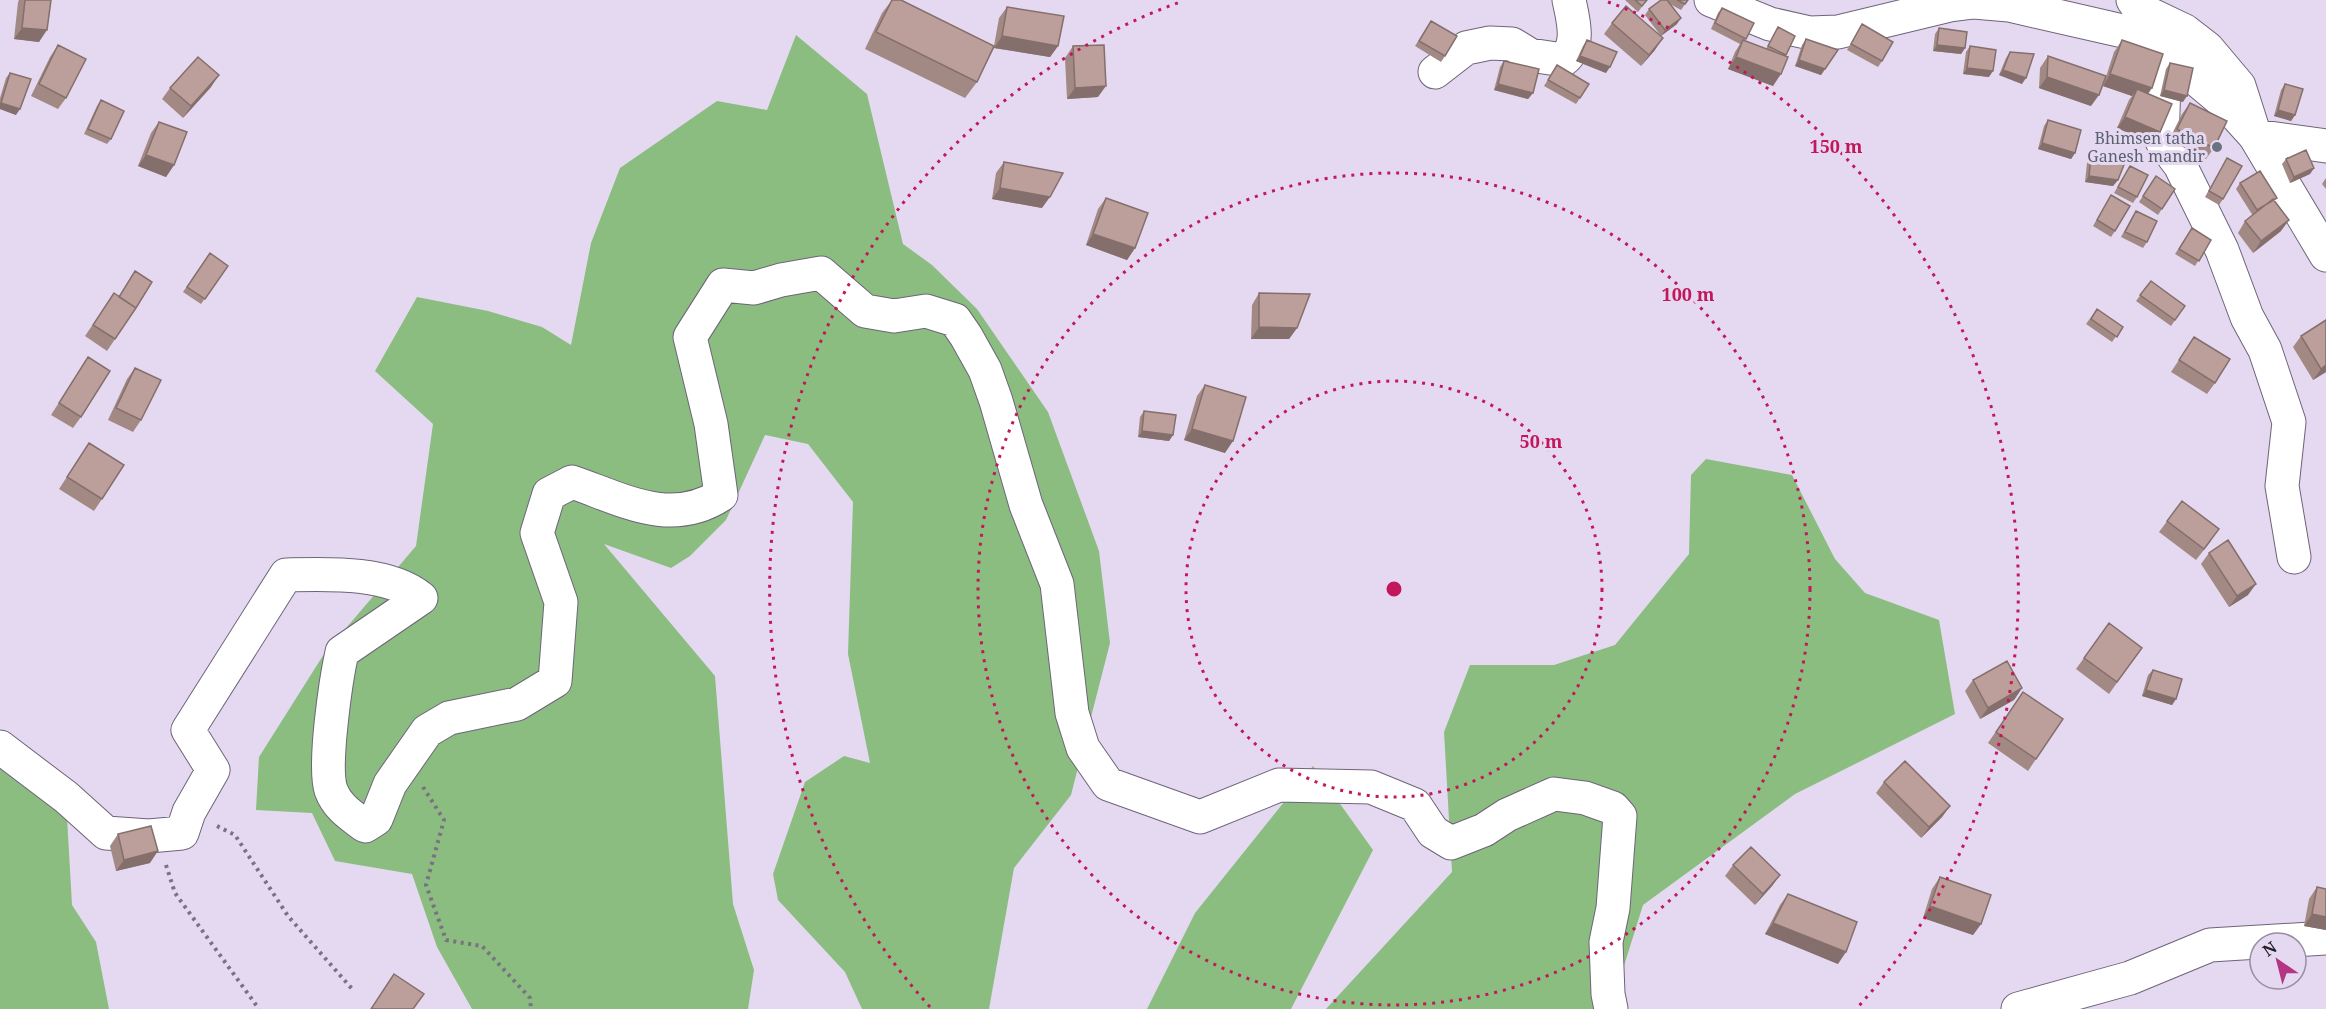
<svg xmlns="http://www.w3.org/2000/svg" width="2326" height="1009" viewBox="0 0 2326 1009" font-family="'Noto Serif',serif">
  <rect width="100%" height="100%" fill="#e5d9f2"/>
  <path fill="#8abd7f" d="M 796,35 L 867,94 L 903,244 L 932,265 L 977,309 L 1048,412 L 1099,551 L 1110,643 L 1071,795 L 1014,868 L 989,1009 L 862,1009 L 845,972 L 778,900 L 773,874 L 805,782 L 844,756 L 870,763 L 848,654 L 853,502 L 808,444 L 765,435 L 726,520 L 690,556 L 671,568 L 604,544 L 715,676 L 733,904 L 754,970 L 748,1009 L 472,1009 L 437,947 L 412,874 L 335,861 L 312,813 L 256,810 L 259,757 L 324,654 L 416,546 L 433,424 L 375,371 L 417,297 L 488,311 L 542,327 L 571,345 L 591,243 L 620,168 L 717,101 L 767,110 Z
    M 1706,459 L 1792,475 L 1835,559 L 1865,593 L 1939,620 L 1955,714 L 1795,794 L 1643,905 L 1623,969 L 1596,1009 L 1326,1009 L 1452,872 L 1444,732 L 1470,665 L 1554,665 L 1615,645 L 1689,554 L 1691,475 Z
    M 0,754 L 67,817 L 72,905 L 96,942 L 109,1009 L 0,1009 Z
    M 1313,766 L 1373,850 L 1291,1009 L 1147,1009 L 1195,913 Z"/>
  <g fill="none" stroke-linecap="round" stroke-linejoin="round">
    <g stroke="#6e6479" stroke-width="35">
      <path id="street" d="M 2133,0 L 2139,9 L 2185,31 L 2207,48 L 2239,86 L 2255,136 L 2326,146
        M 2165,53 L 2162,141 L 2180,165 L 2222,250 L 2247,317 L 2265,350 L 2289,422 L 2282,486 L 2294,557
        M 1435,72 L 1466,48 L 1490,43 L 1512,44 L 1530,55 L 1563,60 C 1581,46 1573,19 1569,0
        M 0,747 L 66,797 L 106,833 L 149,836 L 182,833 L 189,812 L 213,770 L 188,730 L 286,575 C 327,574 388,571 421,598 L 342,652 C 336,679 323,766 331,790 C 337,807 352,816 365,826 L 376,819 L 390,784 L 427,731 L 449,718 L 517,704 L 555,681 L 561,602 L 537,533 L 549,494 L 572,482 C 622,499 670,528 721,495 L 711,424 L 690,337 L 723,285 L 754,288 L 781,280 L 821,273 L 865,311 L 894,316 L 926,311 L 955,320 L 966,336 L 985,370 L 996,401 L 1026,505 L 1057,584 L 1072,713 L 1083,748 L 1108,784 L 1200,817 L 1279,785 L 1371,787 L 1415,805 L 1433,832 L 1451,843 L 1484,830 L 1507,815 L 1554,794 L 1585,798 L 1613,808 L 1620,816 L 1613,908 L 1606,942 L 1608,994 L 1611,1009
        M 2018,1009 L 2130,978 L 2210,945 L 2326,938"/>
    </g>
    <g stroke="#6e6479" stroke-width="35">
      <path id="secondary" d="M 1711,0 L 1770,24 L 1810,33 L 1838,32 L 1950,5 L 1974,2 L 2009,5 L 2127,32 L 2165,53 L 2226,104 L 2255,136 L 2326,255"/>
    </g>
    <path stroke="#7a7283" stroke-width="4" stroke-dasharray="3 4.5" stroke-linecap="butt" d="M 423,787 L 444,820 L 426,885 L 446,940 L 482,946 L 530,998 L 531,1009
      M 217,826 L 235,835 L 288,916 L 353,990
      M 166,865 L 175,893 L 259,1009"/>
    <use href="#street" stroke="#fff" stroke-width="33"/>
    <use href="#secondary" stroke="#fff" stroke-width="33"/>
  </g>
  <path fill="#a28984" d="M 19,0 L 51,0 L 39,42 L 14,39 L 18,2 Z
    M 892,0 L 901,0 L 994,46 L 999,18 L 1007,7 L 1058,46 L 1050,57 L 994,48 L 977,82 L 965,98 L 865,49 L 882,13 Z
    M 1625,0 L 1647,0 L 1638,12 Z
    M 1661,0 L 1688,0 L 1681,10 L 1670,4 L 1677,24 L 1661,36 L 1645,15 L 1649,9 Z
    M 1722,8 L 1746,39 L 1744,41 L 1766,49 L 1778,27 L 1795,36 L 1785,56 L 1773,86 L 1728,69 L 1735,52 L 1740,44 L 1711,29 L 1718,13 Z
    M 1431,21 L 1445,56 L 1441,62 L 1415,46 Z
    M 1612,23 L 1655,50 L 1641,66 L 1604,34 Z
    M 1862,24 L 1882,61 L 1878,67 L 1847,50 Z
    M 1939,28 L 1965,48 L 1961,54 L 1933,51 L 1935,34 Z
    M 1806,39 L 1838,50 L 1821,75 L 1795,66 L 1802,45 Z
    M 1587,40 L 1606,73 L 1576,61 L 1583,46 Z
    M 2122,40 L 2152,143 L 2117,128 L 2129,100 L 2132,96 L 2103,86 L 2114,52 Z
    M 58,45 L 66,98 L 58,109 L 31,96 L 50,57 Z
    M 1073,46 L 1098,97 L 1067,99 L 1065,58 Z
    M 1970,46 L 1989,77 L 1963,74 L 1966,52 Z
    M 2010,52 L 2022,84 L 1999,75 L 2006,58 Z
    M 2048,56 L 2091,106 L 2039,88 L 2040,68 Z
    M 1504,61 L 1533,93 L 1528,99 L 1494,90 L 1500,67 Z
    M 2170,63 L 2183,102 L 2160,96 L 2166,69 Z
    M 1557,65 L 1580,98 L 1576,104 L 1544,86 Z
    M 10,73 L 16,115 L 0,109 L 0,98 L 6,78 Z
    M 2285,84 L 2295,115 L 2291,121 L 2274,116 L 2281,90 Z
    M 211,87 L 183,118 L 162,99 L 170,88 Z
    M 101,100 L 111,139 L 107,144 L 84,134 L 97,106 Z
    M 2190,103 L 2214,148 L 2206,159 L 2169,140 L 2182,114 Z
    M 2048,120 L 2075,153 L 2071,159 L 2038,149 L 2044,126 Z
    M 159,122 L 174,165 L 166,177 L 138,166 L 151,133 Z
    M 2091,157 L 2118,180 L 2113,186 L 2085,182 L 2087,163 Z
    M 2227,158 L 2223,199 L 2219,205 L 2205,197 Z
    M 2286,159 L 2314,168 L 2310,174 L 2290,183 L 2282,164 Z
    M 1004,162 L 1042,208 L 992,199 L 996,173 Z
    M 2130,166 L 2137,197 L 2133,203 L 2114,193 Z
    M 2156,176 L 2175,189 L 2158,215 L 2139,202 Z
    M 2326,178 L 2326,189 L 2322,184 Z
    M 2240,183 L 2274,201 L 2281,231 L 2253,253 L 2238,233 L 2245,221 L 2253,216 L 2236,189 Z
    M 2111,195 L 2115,231 L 2111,237 L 2093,226 Z
    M 1106,198 L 1135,248 L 1127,260 L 1086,245 L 1098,209 Z
    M 2136,211 L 2147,242 L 2143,248 L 2121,237 L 2132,217 Z
    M 2192,228 L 2211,240 L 2195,266 L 2175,254 Z
    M 210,253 L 228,266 L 201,304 L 183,292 Z
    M 2151,281 L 2185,306 L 2171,326 L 2136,301 Z
    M 114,293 L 136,308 L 107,351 L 85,336 Z
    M 1259,293 L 1297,328 L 1289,339 L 1251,339 L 1252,305 Z
    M 2097,309 L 2123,327 L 2112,342 L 2086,324 Z
    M 2326,320 L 2326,372 L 2313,380 L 2293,347 L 2301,336 Z
    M 2194,337 L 2215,383 L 2207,394 L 2171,372 Z
    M 88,357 L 81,417 L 73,428 L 51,415 Z
    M 135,368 L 141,420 L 133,432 L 108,420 L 127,379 Z
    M 1205,385 L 1225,453 L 1184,440 L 1197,396 Z
    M 1144,411 L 1173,435 L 1169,441 L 1138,437 L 1140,417 Z
    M 89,443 L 102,499 L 94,511 L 59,489 Z
    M 2182,501 L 2211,541 L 2196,560 L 2159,532 Z
    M 2209,553 L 2248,595 L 2229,607 L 2201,564 Z
    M 2109,623 L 2142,648 L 2109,694 L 2076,669 Z
    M 2153,670 L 2176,699 L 2172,705 L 2142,696 L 2148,675 Z
    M 1973,680 L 2022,688 L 2014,700 L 1980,719 L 1965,691 Z
    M 2023,692 L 2063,719 L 2028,771 L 1988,743 Z
    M 1884,782 L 1950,806 L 1942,817 L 1921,838 L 1876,793 Z
    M 118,834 L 150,863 L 116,871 L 110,846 Z
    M 1733,865 L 1780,875 L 1772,886 L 1755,905 L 1725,876 Z
    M 1940,877 L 1981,924 L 1973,935 L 1923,918 L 1932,889 Z
    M 2317,887 L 2326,889 L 2326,930 L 2304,926 L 2309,899 Z
    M 1788,894 L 1838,964 L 1765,934 L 1780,905 Z"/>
  <path fill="#846f6c" d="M 1681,18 L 1677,24 L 1661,36 L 1665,30 Z
    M 22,28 L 47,30 L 39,42 L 14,39 Z
    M 1002,36 L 1058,46 L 1050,57 L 994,48 Z
    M 1663,38 L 1655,50 L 1641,66 L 1649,55 Z
    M 1937,45 L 1965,48 L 1961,54 L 1933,51 Z
    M 1580,56 L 1610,67 L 1606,73 L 1576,61 Z
    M 1736,57 L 1781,74 L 1773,86 L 1728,69 Z
    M 1799,60 L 1825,69 L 1821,75 L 1795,66 Z
    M 1967,68 L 1993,71 L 1989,77 L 1963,74 Z
    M 2003,70 L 2026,78 L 2022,84 L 1999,75 Z
    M 2110,74 L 2152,88 L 2144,100 L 2137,89 L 2132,96 L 2103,86 Z
    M 219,75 L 211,87 L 183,118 L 191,106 Z
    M 2047,77 L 2099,95 L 2091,106 L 2039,88 Z
    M 1498,84 L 1533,93 L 1528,99 L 1494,90 Z
    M 1106,86 L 1098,97 L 1067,99 L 1075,88 Z
    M 2164,90 L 2187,96 L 2183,102 L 2160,96 Z
    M 0,103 L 1,103 L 20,109 L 16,115 L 0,109 Z
    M 2278,110 L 2295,115 L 2291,121 L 2274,116 Z
    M 2125,117 L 2160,132 L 2152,143 L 2117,128 Z
    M 2042,143 L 2075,153 L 2071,159 L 2038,149 Z
    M 146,155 L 174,165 L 166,177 L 138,166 Z
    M 2314,168 L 2310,174 L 2290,183 L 2294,177 Z
    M 2089,176 L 2118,180 L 2113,186 L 2085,182 Z
    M 1000,188 L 1050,197 L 1042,208 L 992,199 Z
    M 2289,220 L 2281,231 L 2253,253 L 2261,241 Z
    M 1093,234 L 1135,248 L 1127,260 L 1086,245 Z
    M 1259,327 L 1297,328 L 1289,339 L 1251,339 Z
    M 2326,365 L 2326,372 L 2313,380 L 2321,369 Z
    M 1192,429 L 1233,441 L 1225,453 L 1184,440 Z
    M 1142,431 L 1173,435 L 1169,441 L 1138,437 Z
    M 2256,584 L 2248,595 L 2229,607 L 2237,596 Z
    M 2022,688 L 2014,700 L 1980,719 L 1988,708 Z
    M 2146,690 L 2176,699 L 2172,705 L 2142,696 Z
    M 1950,806 L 1942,817 L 1921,838 L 1929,827 Z
    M 158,851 L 150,863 L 116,871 L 124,860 Z
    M 1780,875 L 1772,886 L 1755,905 L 1763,894 Z
    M 1930,906 L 1981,924 L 1973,935 L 1923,918 Z
    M 2312,914 L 2326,917 L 2326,930 L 2304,926 Z
    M 1773,923 L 1846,952 L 1838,964 L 1765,934 Z"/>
  <path fill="#bc9f9a" stroke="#846f6c" stroke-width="1.5" d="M 25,0 L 51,0 L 47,30 L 22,28 Z
    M 892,0 L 901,0 L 994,46 L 977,82 L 876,32 Z
    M 1635,0 L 1647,0 L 1642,6 Z
    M 1661,0 L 1667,0 L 1681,18 L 1665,30 L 1649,9 Z
    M 1677,0 L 1688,0 L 1685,4 Z
    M 1626,6 L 1663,38 L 1649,55 L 1612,23 Z
    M 1007,7 L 1064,16 L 1058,46 L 1002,36 Z
    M 1722,8 L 1754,23 L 1746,39 L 1715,23 Z
    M 1431,21 L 1457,36 L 1445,56 L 1419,41 Z
    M 1862,24 L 1893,42 L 1882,61 L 1851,44 Z
    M 1778,27 L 1795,36 L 1786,55 L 1768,46 Z
    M 1939,28 L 1967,32 L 1965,48 L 1937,45 Z
    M 1806,39 L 1838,50 L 1825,69 L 1799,60 Z
    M 1587,40 L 1617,52 L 1610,67 L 1580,56 Z
    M 1743,40 L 1788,57 L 1781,74 L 1736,57 Z
    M 2122,40 L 2163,54 L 2152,88 L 2110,74 Z
    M 58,45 L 86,59 L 66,98 L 39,84 Z
    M 1104,45 L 1106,86 L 1075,88 L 1073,46 Z
    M 1970,46 L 1996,50 L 1993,71 L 1967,68 Z
    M 2010,52 L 2034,54 L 2026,78 L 2003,70 Z
    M 2048,56 L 2106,76 L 2099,95 L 2047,77 Z
    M 198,57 L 219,75 L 191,106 L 170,88 Z
    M 1504,61 L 1539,69 L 1533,93 L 1498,84 Z
    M 2170,63 L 2193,68 L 2187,96 L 2164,90 Z
    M 1557,65 L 1589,84 L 1580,98 L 1548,80 Z
    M 10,73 L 31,79 L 20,109 L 1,103 Z
    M 2285,84 L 2303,89 L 2295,115 L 2278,110 Z
    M 2137,89 L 2172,104 L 2160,132 L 2125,117 Z
    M 101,100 L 124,111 L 111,139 L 88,129 Z
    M 2190,103 L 2227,121 L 2214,148 L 2177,129 Z
    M 2048,120 L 2081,130 L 2075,153 L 2042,143 Z
    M 159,122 L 187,132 L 174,165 L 146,155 Z
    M 2306,150 L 2314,168 L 2294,177 L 2286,159 Z
    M 2091,157 L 2125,162 L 2118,180 L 2089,176 Z
    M 2227,158 L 2242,166 L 2223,199 L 2209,191 Z
    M 1004,162 L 1063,173 L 1050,197 L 1000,188 Z
    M 2130,166 L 2148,175 L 2137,197 L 2118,187 Z
    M 2260,171 L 2277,198 L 2257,210 L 2240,183 Z
    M 2156,176 L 2175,189 L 2162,209 L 2143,196 Z
    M 2111,195 L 2130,206 L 2115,231 L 2097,220 Z
    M 1106,198 L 1148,213 L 1135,248 L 1093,234 Z
    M 2273,199 L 2289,220 L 2261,241 L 2245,221 Z
    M 2136,211 L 2157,221 L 2147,242 L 2125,232 Z
    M 2192,228 L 2211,240 L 2199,261 L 2179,249 Z
    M 210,253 L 228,266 L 205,299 L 187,287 Z
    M 135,271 L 152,282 L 136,308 L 119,297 Z
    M 2151,281 L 2185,306 L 2175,320 L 2140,295 Z
    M 114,293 L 136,308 L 115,339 L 93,325 Z
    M 1259,293 L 1310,294 L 1297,328 L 1259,327 Z
    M 2097,309 L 2123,327 L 2117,337 L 2091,319 Z
    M 2326,320 L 2326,365 L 2321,369 L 2301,336 Z
    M 2194,337 L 2230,359 L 2215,383 L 2179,360 Z
    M 88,357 L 110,371 L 81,417 L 59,403 Z
    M 135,368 L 161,380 L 141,420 L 116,408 Z
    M 1205,385 L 1246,397 L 1233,441 L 1192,429 Z
    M 1144,411 L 1176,415 L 1173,435 L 1142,431 Z
    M 89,443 L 124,465 L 102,499 L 67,477 Z
    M 2182,501 L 2219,529 L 2204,549 L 2167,521 Z
    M 2228,540 L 2256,584 L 2237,596 L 2209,553 Z
    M 2109,623 L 2142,648 L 2117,682 L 2084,658 Z
    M 2007,661 L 2022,688 L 1988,708 L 1973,680 Z
    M 2153,670 L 2182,679 L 2176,699 L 2146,690 Z
    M 2023,692 L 2063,719 L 2036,759 L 1996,732 Z
    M 1905,761 L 1950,806 L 1929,827 L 1884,782 Z
    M 151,826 L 158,851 L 124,860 L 118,834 Z
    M 1751,847 L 1780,875 L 1763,894 L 1733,865 Z
    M 1940,877 L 1991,895 L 1981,924 L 1930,906 Z
    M 2317,887 L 2326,889 L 2326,917 L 2312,914 Z
    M 1788,894 L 1857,922 L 1846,952 L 1773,923 Z
    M 394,974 L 424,994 L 413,1009 L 371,1009 Z"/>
  <g fill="none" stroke="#c2185b" stroke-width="3" stroke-dasharray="3 6">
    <circle cx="1394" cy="589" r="208"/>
    <circle cx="1394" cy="589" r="416"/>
    <path d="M930 1007A625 625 0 0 1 1180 2M1608 2A625 625 0 0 1 1858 1007"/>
  </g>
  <circle fill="#6b7280" stroke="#e5d9f2" stroke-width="2" cx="2217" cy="147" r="6"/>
  <g text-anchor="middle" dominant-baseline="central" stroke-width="6" stroke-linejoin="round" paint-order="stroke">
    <g font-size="16" fill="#5b616d" stroke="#e5d9f2" text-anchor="end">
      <text x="2205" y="138">Bhimsen tatha<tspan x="2205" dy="18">Ganesh mandir</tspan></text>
    </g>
  </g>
  <circle cx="1394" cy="589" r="9" fill="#c2185b" stroke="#e5d9f2" stroke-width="3"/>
  <g font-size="18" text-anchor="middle" font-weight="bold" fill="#c2185b" stroke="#e5d9f2" stroke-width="6" stroke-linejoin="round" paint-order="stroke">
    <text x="1836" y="153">150 m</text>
    <text x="1688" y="301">100 m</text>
    <text x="1541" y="448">50 m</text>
  </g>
  <g transform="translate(2278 961) rotate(325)"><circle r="28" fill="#e5d9f2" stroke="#978ea0" stroke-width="1.5"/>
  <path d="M0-4.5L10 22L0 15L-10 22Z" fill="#b43583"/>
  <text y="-9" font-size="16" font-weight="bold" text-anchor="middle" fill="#211d26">N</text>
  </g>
</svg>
